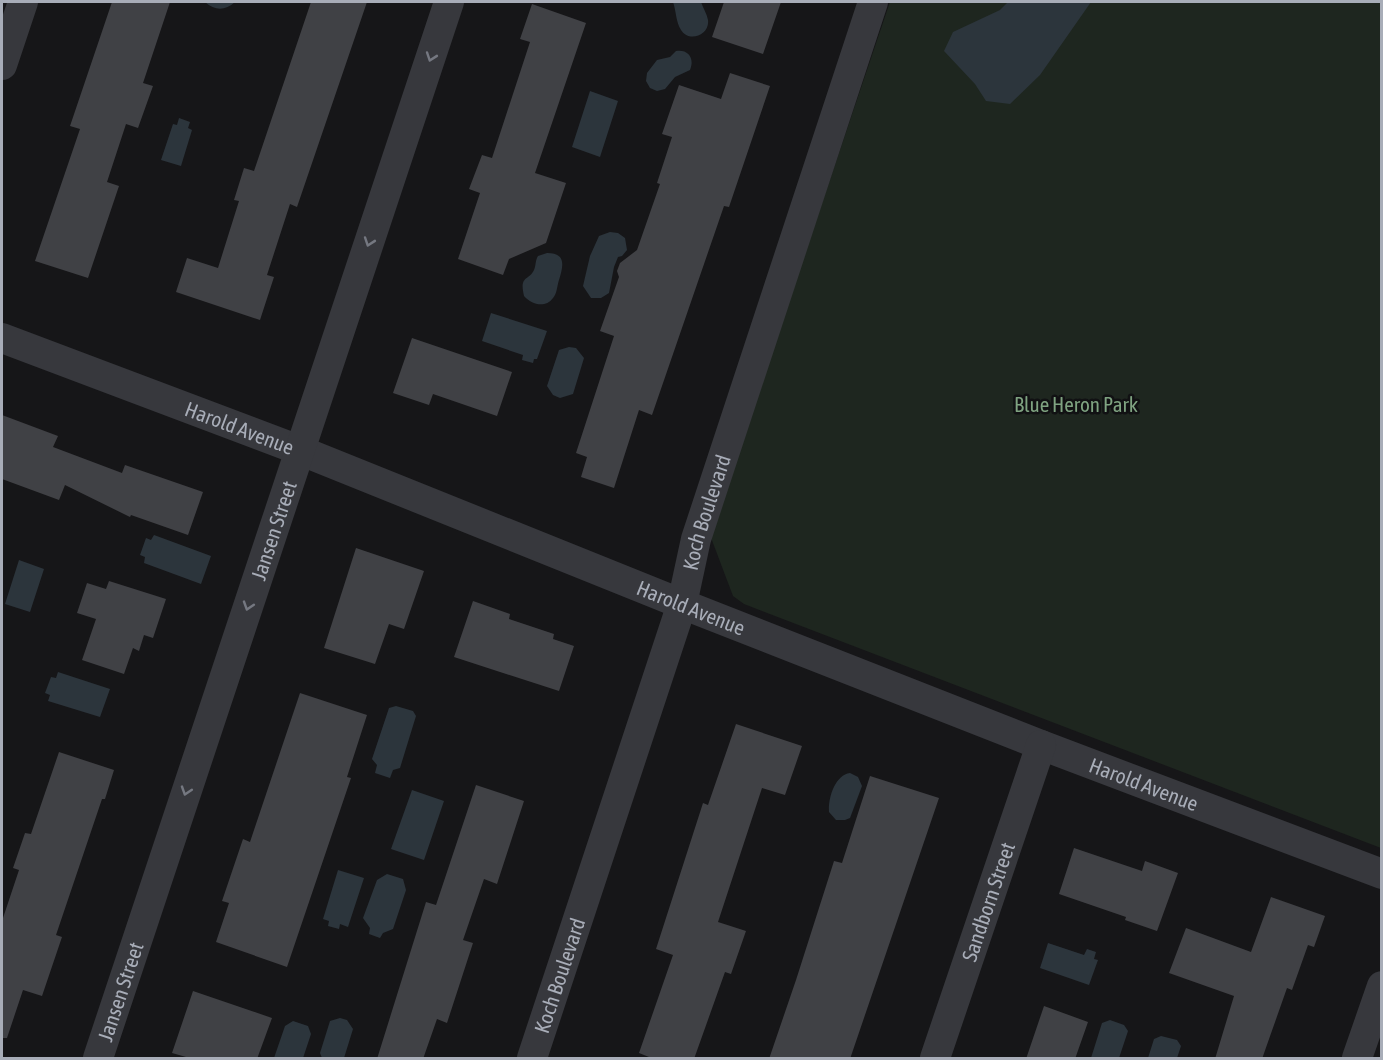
<svg xmlns="http://www.w3.org/2000/svg" width="1383" height="1060" viewBox="0 0 1383 1060" font-family="'Asap Condensed',sans-serif">
  <rect width="100%" height="100%" fill="#161618"/>
  <path fill="#1e261f" d="M 890,2 L 1381,2 L 1381,848 L 744,604 L 733,596 L 710,535 Z"/>
  <path fill="#2c353c" d="M 205,2 L 235,2 C 225,11 215,11 205,2 Z
    M 673,2 L 701,2 C 703,8 707,14 708,20 C 710,35 689,43 681,30 C 676,23 676,10 673,2 Z
    M 1008,2 L 1091,2 L 1040,75 L 1010,104 L 986,101 L 975,84 L 944,51 L 953,32 L 1000,10 Z
    M 676,51 C 688,49 695,58 690,70 L 675,77 L 665,89 L 657,91 L 650,88 L 646,81 L 647,73 L 657,60 L 670,57 Z
    M 590,91 L 618,101 L 600,157 L 572,147 Z
    M 179,118 L 190,122 L 188,128 L 192,130 L 181,166 L 161,160 L 173,124 L 177,125 Z
    M 610,232 L 618,233 L 625,238 L 627,250 L 622,256 L 618,257 L 614,267 L 609,293 L 601,298 L 591,298 L 583,286 L 590,256 L 599,236 Z
    M 547,253 C 567,253 563,267 559,280 C 557,286 557,294 553,298 C 545,309 531,304 524,296 C 519,275 529,281 534,270 C 536,266 535,261 538,256 Z
    M 491,313 L 547,331 L 537,359 L 534,359 L 533,363 L 522,360 L 523,355 L 482,341 Z
    M 569,347 L 576,348 L 584,358 L 573,394 L 560,398 L 553,395 L 547,386 L 559,350 Z
    M 154,535 L 211,556 L 201,584 L 144,563 L 145,557 L 140,555 L 146,538 L 151,540 Z
    M 19,560 L 44,569 L 30,612 L 5,604 Z
    M 58,672 L 110,689 L 100,717 L 48,701 L 50,695 L 45,693 L 51,677 L 56,678 Z
    M 396,706 L 413,711 L 416,716 L 400,768 L 393,770 L 390,778 L 375,773 L 377,765 L 372,759 L 389,708 Z
    M 850,773 L 858,777 L 862,786 L 850,818 L 845,820 L 836,820 L 829,812 C 828,798 835,775 850,773 Z
    M 412,790 L 444,801 L 424,860 L 391,849 Z
    M 338,870 L 364,878 L 348,927 L 340,924 L 339,929 L 328,926 L 329,921 L 323,919 Z
    M 387,874 L 403,879 L 406,890 L 393,929 L 383,933 L 380,938 L 369,934 L 370,928 L 363,918 L 377,880 Z
    M 1048,943 L 1084,955 L 1087,949 L 1096,952 L 1094,959 L 1098,960 L 1089,985 L 1040,968 Z
    M 340,1018 L 347,1020 L 353,1029 L 344,1058 L 322,1058 L 320,1053 L 330,1021 Z
    M 1110,1020 L 1124,1025 L 1128,1031 L 1119,1058 L 1091,1058 L 1102,1023 Z
    M 293,1021 L 308,1026 L 311,1034 L 303,1058 L 274,1058 L 285,1026 Z
    M 1161,1036 L 1177,1040 L 1181,1046 L 1177,1058 L 1148,1058 L 1154,1039 Z"/>
  <path fill="#404145" d="M 112,2 L 170,2 L 143,83 L 153,86 L 138,128 L 126,124 L 107,182 L 119,186 L 88,278 L 35,261 L 80,129 L 70,126 Z
    M 311,2 L 367,2 L 297,207 L 290,204 L 267,275 L 274,277 L 260,320 L 176,292 L 187,258 L 218,268 L 239,201 L 234,200 L 244,168 L 254,171 Z
    M 724,2 L 781,2 L 763,54 L 712,37 Z
    M 532,4 L 586,23 L 535,173 L 566,183 L 546,243 L 509,259 L 503,275 L 458,259 L 480,193 L 469,189 L 482,155 L 492,158 L 530,42 L 520,39 Z
    M 730,73 L 770,86 L 729,207 L 724,206 L 652,415 L 639,410 L 614,488 L 581,477 L 587,457 L 576,453 L 614,336 L 600,331 L 619,277 L 617,271 L 620,263 L 637,250 L 660,184 L 657,183 L 672,137 L 662,134 L 679,85 L 721,99 Z
    M 412,338 L 512,372 L 497,416 L 433,394 L 429,405 L 393,393 Z
    M 2,415 L 58,436 L 53,447 L 122,473 L 125,465 L 203,492 L 188,535 L 131,515 L 130,517 L 65,485 L 59,500 L 2,479 Z
    M 356,548 L 424,571 L 404,629 L 389,624 L 375,664 L 324,648 Z
    M 109,581 L 166,599 L 153,638 L 144,635 L 139,651 L 133,648 L 124,674 L 82,660 L 96,619 L 77,613 L 87,583 L 106,589 Z
    M 473,601 L 510,614 L 509,619 L 554,634 L 553,639 L 574,646 L 559,691 L 454,657 Z
    M 300,693 L 367,715 L 347,777 L 351,778 L 287,967 L 216,942 L 229,903 L 222,901 L 243,839 L 250,842 Z
    M 736,724 L 802,746 L 785,795 L 762,788 L 718,922 L 746,931 L 731,974 L 725,972 L 694,1059 L 654,1059 L 639,1053 L 673,955 L 656,949 L 703,803 L 708,805 Z
    M 59,752 L 114,770 L 105,799 L 102,799 L 56,935 L 62,937 L 42,996 L 23,990 L 7,1038 L 2,1038 L 2,921 L 19,870 L 13,868 L 25,833 L 31,834 Z
    M 870,776 L 939,798 L 850,1059 L 769,1059 L 796,980 L 834,861 L 842,863 Z
    M 476,785 L 524,801 L 497,884 L 484,879 L 463,940 L 473,943 L 447,1023 L 437,1019 L 423,1059 L 377,1059 L 426,902 L 436,905 Z
    M 1074,848 L 1142,871 L 1145,861 L 1178,873 L 1157,931 L 1125,920 L 1126,917 L 1059,894 Z
    M 1271,897 L 1325,916 L 1314,947 L 1308,945 L 1292,990 L 1287,988 L 1262,1059 L 1215,1059 L 1234,996 L 1169,973 L 1186,928 L 1251,952 Z
    M 193,991 L 272,1018 L 257,1059 L 193,1059 L 172,1053 Z
    M 1044,1006 L 1088,1022 L 1075,1059 L 1026,1059 Z"/>
  <g fill="none" stroke-linecap="round" stroke-linejoin="round">
    <g stroke="#37383d" stroke-width="30">
      <path d="M 2,65 L 23,2"/>
      <path id="s1" d="M 2,338 L 299,450 L 682,604 L 1041,745 L 1382,874"/>
      <path id="s2" d="M 98,1058 L 449,2"/>
      <path id="s3" d="M 532,1058 L 682,604 L 696,539 L 873,2"/>
      <path id="s4" d="M 935,1058 L 1041,745"/>
      <path d="M 1357,1058 L 1382,986"/>
    </g>
  </g>
  <defs><path id="oneway-chevron" d="M-2-3.5L2.5 0L-2 3.5" fill="none" stroke-width="1.6" stroke-linecap="round" stroke-linejoin="round" transform="scale(1.5)"/></defs>
  <g stroke="#757881">
    <use href="#oneway-chevron" transform="translate(431 57) rotate(109)"/>
    <use href="#oneway-chevron" transform="translate(369 242) rotate(109)"/>
    <use href="#oneway-chevron" transform="translate(248 606) rotate(108)"/>
    <use href="#oneway-chevron" transform="translate(186 791) rotate(108)"/>
  </g>
  <g text-anchor="middle" dominant-baseline="central" stroke-width="5" stroke-linejoin="round" paint-order="stroke">
    <g font-size="21" fill="#7fa381" stroke="#111113">
      <text x="1076" y="404">Blue Heron Park</text>
    </g>
    <g font-size="21" fill="#a8adb8" stroke="#111113">
      <text stroke="none"><textPath href="#s1" startOffset="254">Harold Avenue</textPath></text>
      <text stroke="none"><textPath href="#s3" startOffset="573">Koch Boulevard</textPath></text>
      <text stroke="none"><textPath href="#s2" startOffset="556">Jansen Street</textPath></text>
      <text stroke="none"><textPath href="#s1" startOffset="740">Harold Avenue</textPath></text>
      <text stroke="none"><textPath href="#s1" startOffset="1226">Harold Avenue</textPath></text>
      <text stroke="none"><textPath href="#s4" startOffset="165">Sandborn Street</textPath></text>
      <text stroke="none"><textPath href="#s3" startOffset="87">Koch Boulevard</textPath></text>
      <text stroke="none"><textPath href="#s2" startOffset="70">Jansen Street</textPath></text>
    </g>
  </g>
  <rect width="1383" height="1060" fill="none" stroke="#a8adb8" stroke-width="6"/>
</svg>
